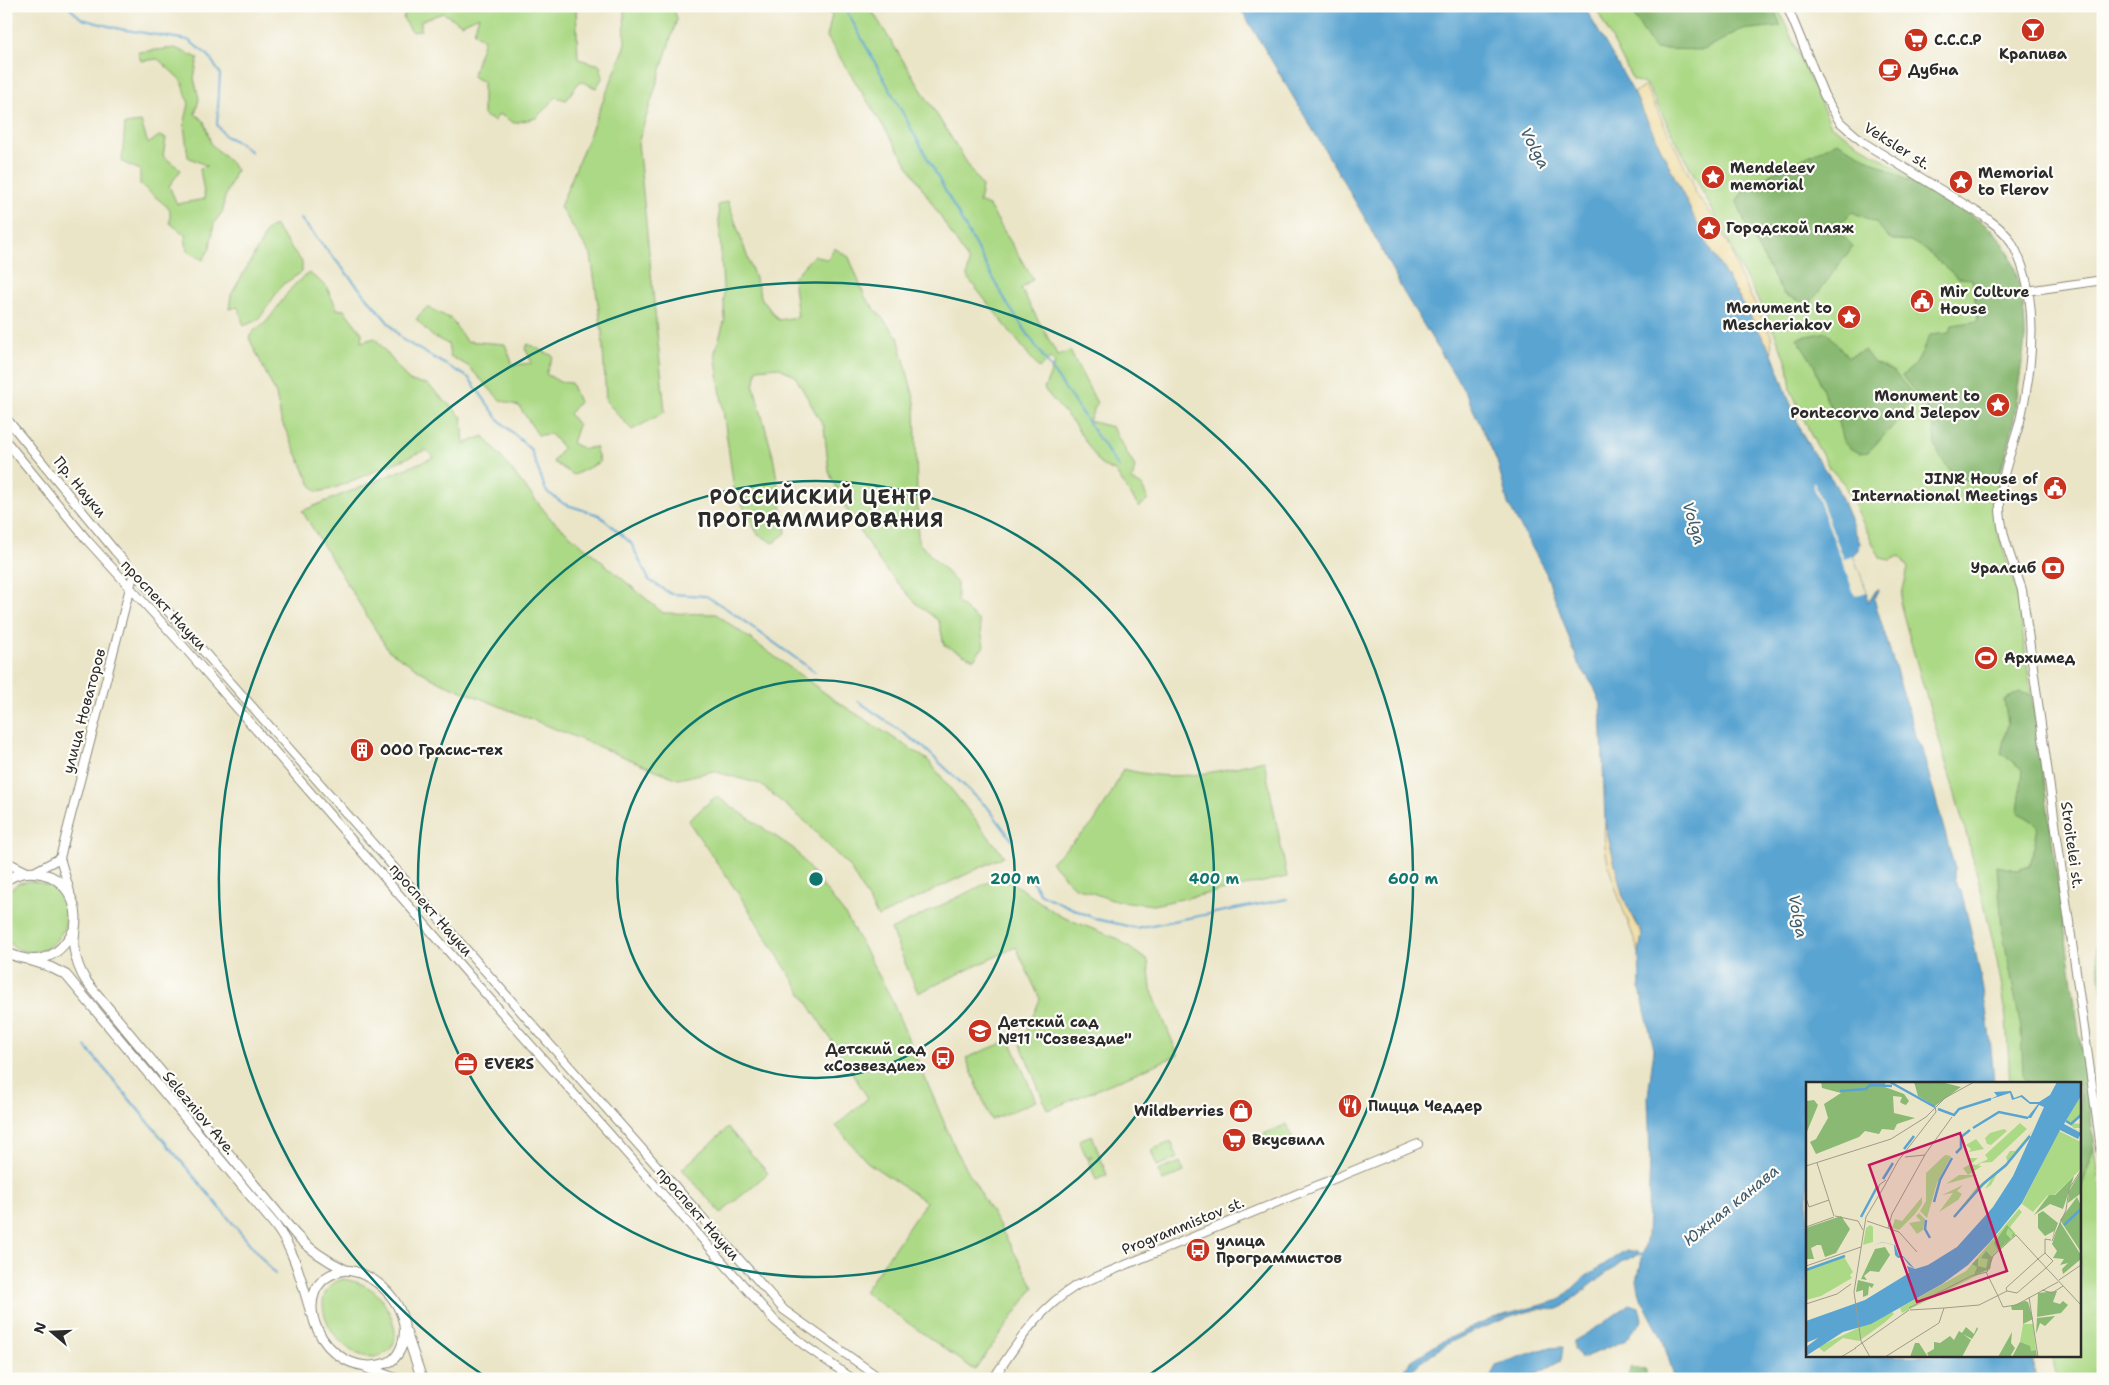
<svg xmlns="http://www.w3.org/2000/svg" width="2109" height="1385" viewBox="0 0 2109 1385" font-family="'Shantell Sans',sans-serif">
  <rect width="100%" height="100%" fill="#fdfcf7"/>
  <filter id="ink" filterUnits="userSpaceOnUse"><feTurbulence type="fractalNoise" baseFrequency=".02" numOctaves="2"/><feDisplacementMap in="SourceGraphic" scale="10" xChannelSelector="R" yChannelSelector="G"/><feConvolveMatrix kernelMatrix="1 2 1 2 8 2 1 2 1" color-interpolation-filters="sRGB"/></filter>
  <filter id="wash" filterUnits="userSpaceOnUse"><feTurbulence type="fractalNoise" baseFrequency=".0096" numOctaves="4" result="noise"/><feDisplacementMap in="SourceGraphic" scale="20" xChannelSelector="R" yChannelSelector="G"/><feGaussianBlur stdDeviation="1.12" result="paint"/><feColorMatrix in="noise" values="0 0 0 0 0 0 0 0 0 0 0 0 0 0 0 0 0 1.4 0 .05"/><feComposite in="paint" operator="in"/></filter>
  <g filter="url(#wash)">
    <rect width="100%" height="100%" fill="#ebe5c8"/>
    <path fill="#acd985" stroke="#6c8258" d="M 409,6 L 576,6 L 578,59 L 600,65 L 603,77 L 596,88 L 580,81 L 566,100 L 556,97 L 536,118 L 514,123 L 499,114 L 494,121 L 483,115 L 483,82 L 472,76 L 484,40 L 474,32 L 479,16 L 462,24 L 443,13 L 421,21 L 421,30 L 412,32 L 403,18 Z
      M 624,6 L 673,6 L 677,19 L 638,143 L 665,412 L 632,430 L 606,401 L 602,332 L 591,255 L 560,207 L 625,47 Z
      M 820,6 L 869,6 L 982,187 L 979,202 L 989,206 L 1033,279 L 1021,289 L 1058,356 L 1070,351 L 1097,403 L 1089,421 L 1112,427 L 1135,467 L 1132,480 L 1142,486 L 1148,500 L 1139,507 L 1115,471 L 1101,465 L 1074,424 L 1044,389 L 1055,363 L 1050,358 L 1039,368 L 967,277 L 969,262 L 827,37 L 832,15 Z
      M 1595,6 L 1777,6 L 1831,126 L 1992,230 L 2001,240 L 2010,254 L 2019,293 L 2025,336 L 2014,416 L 1995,498 L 1996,528 L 2017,593 L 2103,1206 L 2103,1379 L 2056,1379 L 2051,1356 L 2080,1356 L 2080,1084 L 2010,1084 C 2008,1050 2007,1015 2001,982 C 1977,853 1934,729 1900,603 L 1908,568 L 1900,556 L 1890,560 L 1880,558 L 1844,484 L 1829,467 L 1811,435 L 1791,390 L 1788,365 L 1784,355 L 1766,313 L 1740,268 L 1729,242 L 1647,85 L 1633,80 Z
      M 175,48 L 198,58 L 194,78 L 199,99 L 195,114 L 204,121 L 211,144 L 231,163 L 236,170 L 224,200 L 223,211 L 214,223 L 210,248 L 203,260 L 187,251 L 185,235 L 170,223 L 170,209 L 140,184 L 140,170 L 122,162 L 125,124 L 141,122 L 148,144 L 159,136 L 166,138 L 163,156 L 181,170 L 169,186 L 177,204 L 205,199 L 200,169 L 207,166 L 188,157 L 184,125 L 189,104 L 182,81 L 158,59 L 141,61 L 138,52 Z
      M 728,201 L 762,299 L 778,320 L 798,317 L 793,278 L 814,255 L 828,260 L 834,248 L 849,257 L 865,297 L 898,337 L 915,402 L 918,542 L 957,583 L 957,602 L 979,621 L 984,646 L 974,659 L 944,645 L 939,621 L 917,604 L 881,564 L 845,507 L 829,472 L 824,427 L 795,376 L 778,367 L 757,369 L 754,387 L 773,456 L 786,533 L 773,543 L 757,533 L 734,489 L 715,352 L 725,319 L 718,205 Z
      M 274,225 L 302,262 L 302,272 L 282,285 L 259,319 L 244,326 L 238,307 L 229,309 L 231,295 L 262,241 L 266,231 Z
      M 309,273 L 326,286 L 337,309 L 344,310 L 362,333 L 361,342 L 375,338 L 409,381 L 427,384 L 462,417 L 464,444 L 484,436 L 551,519 L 663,613 L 716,614 L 836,701 L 928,760 L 1004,856 L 878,917 L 850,868 L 807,823 L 760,784 L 713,771 L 678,779 L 433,679 L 388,650 L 302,511 L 434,457 L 426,450 L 332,489 L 317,492 L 311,485 L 281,420 L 276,394 L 249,338 C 254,327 260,329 266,322 C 281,305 289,285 309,273 Z
      M 427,307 L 451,319 L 466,341 L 505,344 L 513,365 L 532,363 L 525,348 L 528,344 L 553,356 L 546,374 L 560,382 L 571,383 L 579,402 L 569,414 L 578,425 L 572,443 L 584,449 L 595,447 L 600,462 L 574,475 L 553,462 L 563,448 L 551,434 L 538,435 L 519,406 L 500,400 L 468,366 L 450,356 L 448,344 L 432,336 L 416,319 Z
      M 1264,760 L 1287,877 L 1153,905 L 1112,900 L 1073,886 L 1051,862 L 1092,825 L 1110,796 L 1123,769 C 1176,783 1213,773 1264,760 Z
      M 716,796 L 794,849 L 846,916 L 889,994 L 956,1150 L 1034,1287 L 975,1370 L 864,1292 L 926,1202 L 867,1162 L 836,1126 L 868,1098 L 740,896 L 688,821 Z
      M 999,877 L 1004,877 L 1060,916 L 1116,938 L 1148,961 L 1151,989 L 1178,1055 L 1051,1109 L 1047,1109 L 1021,1045 L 1040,999 L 1016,947 L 918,993 L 891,930 Z
      M 30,881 C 103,889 52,985 6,940 L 6,893 L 19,883 Z
      M 2103,935 L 2103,998 L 2096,947 Z
      M 1010,1040 L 1036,1101 L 991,1120 L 966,1058 Z
      M 1287,1124 L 1293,1138 L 1270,1147 L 1264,1134 Z
      M 728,1128 L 768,1173 L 721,1213 L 682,1169 Z
      M 1092,1135 L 1107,1175 L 1096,1180 L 1088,1159 L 1092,1158 L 1092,1156 L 1087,1158 L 1079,1140 Z
      M 1171,1142 L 1178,1158 L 1157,1166 L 1151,1150 Z
      M 1180,1162 L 1184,1172 L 1163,1181 L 1158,1171 Z
      M 343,1279 C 355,1281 368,1285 377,1294 C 389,1307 405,1339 387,1352 C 351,1378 292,1295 343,1279 Z"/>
    <path fill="#89b972" stroke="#5a724e" d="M 1628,6 L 1773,6 L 1781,26 L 1740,30 L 1704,50 L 1654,49 Z
      M 1837,142 C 1870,160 1902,177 1934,195 C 1956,207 1984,219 2000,239 C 2017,259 2026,311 2025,337 C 2024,350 2022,362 2020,375 C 2015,408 2013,448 1996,478 L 1982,483 L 1955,477 L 1941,458 L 1935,445 L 1933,423 L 1924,403 L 1902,376 L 1916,364 L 1930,335 L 1950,333 L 1952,325 L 1978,321 L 1972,279 L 1958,278 L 1923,248 L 1910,241 L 1891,240 L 1875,222 L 1852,212 L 1843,221 L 1840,233 L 1853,246 L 1809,305 L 1783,294 L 1747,228 L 1737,201 L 1747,186 Z
      M 1827,332 L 1848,357 L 1864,350 L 1874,363 L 1893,371 L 1913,394 L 1895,424 L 1868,452 L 1860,453 L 1851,449 L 1843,442 L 1838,422 L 1824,394 L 1814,365 L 1797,338 Z
      M 2020,692 L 2032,696 L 2095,1147 L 2080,1192 L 2080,1084 L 2028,1084 L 2023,1075 L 2021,1029 L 2002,928 L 1997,866 L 2017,870 L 2030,866 L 2038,827 L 2032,821 L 2018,812 L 2023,770 L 2001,753 L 2008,723 L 2004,700 Z
      M 1631,1367 L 1646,1370 L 1646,1379 L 1626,1379 Z"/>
    <path fill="#eeda9e" stroke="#8c8264" d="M 1645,86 L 1693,183 L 1694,192 L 1712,215 L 1731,248 L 1739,274 L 1771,335 L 1772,353 L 1705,240 L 1634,93 Z
      M 1605,824 L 1623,897 L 1642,934 L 1639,953 C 1628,918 1599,859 1605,824 Z"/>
    <path fill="#5aa4d1" stroke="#42687e" d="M 1239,6 L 1584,6 L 1634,93 L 1705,240 L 1772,353 L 1801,432 L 1813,453 L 1836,485 L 1860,543 L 1859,550 L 1853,556 L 1867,592 L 1868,603 L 1877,589 L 1878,591 L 1874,599 L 1912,722 L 1916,740 L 1921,746 L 1955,869 C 1952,877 1956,885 1961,891 C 1978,955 1990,1018 1994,1084 L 1808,1084 L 1808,1356 L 2032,1356 L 2037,1379 L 1675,1379 L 1662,1338 L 1641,1298 L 1637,1281 L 1647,1236 L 1650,1158 L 1648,1096 L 1654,1049 L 1640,989 L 1639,953 L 1642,934 L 1623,897 L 1605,824 L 1601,704 L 1594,687 L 1578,663 L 1546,573 L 1508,504 L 1497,461 L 1466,394 L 1404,293 L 1366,220 L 1329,157 Z
      M 1626,1250 L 1637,1252 L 1638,1255 L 1621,1262 L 1561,1308 C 1553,1312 1543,1307 1534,1310 C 1500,1319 1423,1347 1406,1379 L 1400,1379 L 1405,1368 L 1412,1360 L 1441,1342 L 1493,1318 L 1560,1300 L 1585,1277 Z
      M 1630,1304 L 1639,1307 L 1642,1320 L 1626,1340 L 1581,1359 L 1574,1349 L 1574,1341 L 1599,1326 Z
      M 1563,1347 L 1561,1361 L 1528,1379 L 1490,1379 L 1496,1365 L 1546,1348 Z"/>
    <path fill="#ebe5c8" d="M 1812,482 L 1814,482 L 1844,559 L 1853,556 L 1867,592 L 1855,596 Z"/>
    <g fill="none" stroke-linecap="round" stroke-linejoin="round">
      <path stroke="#5aa4d1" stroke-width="2" d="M 67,6 L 82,19 L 120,29 L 188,40 L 209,56 L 220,74 L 217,125 L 225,136 L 240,143 L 251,152
        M 844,6 L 1008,305 L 1119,468
        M 300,218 L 403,340 L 469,378 L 499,420 L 531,450 L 546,491 L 564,504 L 599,515 L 631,543 L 649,580 L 671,594 L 706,596 L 727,609 L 815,672
        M 858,701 L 922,746 L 989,809 L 1012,840
        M 1030,877 L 1040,894 L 1096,919 L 1136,928 L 1287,899
        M 86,1047 L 275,1274
        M 1636,1254 L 1646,1255"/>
    </g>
  </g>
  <g filter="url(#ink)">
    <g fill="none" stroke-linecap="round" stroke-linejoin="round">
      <g stroke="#8b887a" stroke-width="10">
        <path id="secondary" d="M 1787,6 L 1824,95 L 1840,122 L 1864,143 L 1985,217 C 1994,224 2004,230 2010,240 C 2041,290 2033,367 2020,421 C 2013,448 2001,474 2000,502 C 1999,532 2013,562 2022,590 L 2103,1162
          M 2027,291 L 2103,280
          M 6,418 L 115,551 L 784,1310 L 881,1379
          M 6,441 L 87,540 L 184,647 L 475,982 L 775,1321 L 804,1345 L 853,1379
          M 34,872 L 60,858
          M 70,892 L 60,858 L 134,572
          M 993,1379 C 1020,1340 1036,1311 1077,1285 L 1418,1144"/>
      </g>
      <g stroke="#8b887a" stroke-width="11">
        <path id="primary" d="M 6,862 L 26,872
          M 6,880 C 18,873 29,870 43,874 C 63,878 75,898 76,917 C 76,927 73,938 74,948 C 76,961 79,970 86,981 L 296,1235 C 311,1251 327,1261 346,1270
          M 6,952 C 35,967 58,959 73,931
          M 29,960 L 48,966 L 66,975 L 275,1225 C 296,1253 301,1281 311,1313
          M 346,1270 C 381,1273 417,1315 400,1350 C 397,1356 393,1361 387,1363 C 323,1384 278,1281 346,1270 Z
          M 406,1332 L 422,1379
          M 367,1368 L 397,1379"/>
      </g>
      <use href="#secondary" stroke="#fff" stroke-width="8"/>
      <use href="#primary" stroke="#fff" stroke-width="9"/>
    </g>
  </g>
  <g fill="none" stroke="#0f766e" stroke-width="2.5">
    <circle cx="816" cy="879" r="199"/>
    <circle cx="816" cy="879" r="398"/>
    <path d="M486 1377A597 597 0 1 1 1146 1377"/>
  </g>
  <defs>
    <g id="bar-disc" transform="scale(1.25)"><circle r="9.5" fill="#c8321e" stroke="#fdfcf7"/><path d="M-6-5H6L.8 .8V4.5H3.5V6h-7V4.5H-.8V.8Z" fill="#fff"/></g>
    <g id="supermarket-disc" transform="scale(1.25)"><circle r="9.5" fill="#c8321e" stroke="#fdfcf7"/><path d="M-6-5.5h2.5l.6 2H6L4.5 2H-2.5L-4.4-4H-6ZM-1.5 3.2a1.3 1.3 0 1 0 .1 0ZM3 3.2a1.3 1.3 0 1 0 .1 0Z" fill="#fff"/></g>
    <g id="cafe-disc" transform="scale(1.25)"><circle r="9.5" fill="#c8321e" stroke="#fdfcf7"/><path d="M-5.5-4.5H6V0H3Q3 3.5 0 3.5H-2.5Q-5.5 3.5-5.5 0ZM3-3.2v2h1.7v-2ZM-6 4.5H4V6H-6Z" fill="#fff"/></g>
    <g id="sight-disc" transform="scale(1.25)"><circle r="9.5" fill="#c8321e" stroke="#fdfcf7"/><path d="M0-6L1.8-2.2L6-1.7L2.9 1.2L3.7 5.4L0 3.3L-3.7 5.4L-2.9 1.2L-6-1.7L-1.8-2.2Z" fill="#fff"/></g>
    <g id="civic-disc" transform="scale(1.25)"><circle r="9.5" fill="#c8321e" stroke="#fdfcf7"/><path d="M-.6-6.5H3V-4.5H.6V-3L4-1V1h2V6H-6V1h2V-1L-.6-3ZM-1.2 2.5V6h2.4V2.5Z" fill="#fff"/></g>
    <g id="bank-disc" transform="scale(1.25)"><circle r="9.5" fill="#c8321e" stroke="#fdfcf7"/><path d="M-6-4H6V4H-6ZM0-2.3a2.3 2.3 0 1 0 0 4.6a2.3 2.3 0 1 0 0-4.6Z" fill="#fff"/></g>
    <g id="stadium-disc" transform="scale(1.25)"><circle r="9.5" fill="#c8321e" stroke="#fdfcf7"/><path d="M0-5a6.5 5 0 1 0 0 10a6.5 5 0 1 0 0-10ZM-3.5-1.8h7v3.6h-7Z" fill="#fff"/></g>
    <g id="building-disc" transform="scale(1.25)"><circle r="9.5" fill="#c8321e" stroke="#fdfcf7"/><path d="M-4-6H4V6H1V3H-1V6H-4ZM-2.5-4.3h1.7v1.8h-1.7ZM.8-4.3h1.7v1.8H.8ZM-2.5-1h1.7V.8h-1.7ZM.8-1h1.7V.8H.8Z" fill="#fff"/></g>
    <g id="school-disc" transform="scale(1.25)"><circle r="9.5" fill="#c8321e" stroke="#fdfcf7"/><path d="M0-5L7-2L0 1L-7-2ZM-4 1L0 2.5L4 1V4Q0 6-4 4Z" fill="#fff"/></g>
    <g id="bus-disc" transform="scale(1.25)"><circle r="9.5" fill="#c8321e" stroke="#fdfcf7"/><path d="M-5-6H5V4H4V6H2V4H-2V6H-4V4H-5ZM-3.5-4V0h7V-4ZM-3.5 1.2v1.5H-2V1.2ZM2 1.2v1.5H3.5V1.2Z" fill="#fff"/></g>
    <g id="office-disc" transform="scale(1.25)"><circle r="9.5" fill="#c8321e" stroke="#fdfcf7"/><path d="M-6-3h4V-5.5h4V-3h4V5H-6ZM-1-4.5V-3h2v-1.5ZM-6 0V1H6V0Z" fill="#fff"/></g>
    <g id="restaurant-disc" transform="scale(1.25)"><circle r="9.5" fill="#c8321e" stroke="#fdfcf7"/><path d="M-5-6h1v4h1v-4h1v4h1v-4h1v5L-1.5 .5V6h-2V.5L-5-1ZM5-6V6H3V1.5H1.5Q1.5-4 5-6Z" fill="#fff"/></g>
    <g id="shop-disc" transform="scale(1.25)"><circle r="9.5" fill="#c8321e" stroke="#fdfcf7"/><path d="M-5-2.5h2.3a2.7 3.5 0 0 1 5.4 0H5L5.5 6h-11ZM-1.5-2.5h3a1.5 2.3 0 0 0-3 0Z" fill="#fff"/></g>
  </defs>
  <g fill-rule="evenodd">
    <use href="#bar-disc" x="2033" y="30"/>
    <use href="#supermarket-disc" x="1916" y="40"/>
    <use href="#cafe-disc" x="1890" y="70"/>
    <use href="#sight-disc" x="1713" y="177"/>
    <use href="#sight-disc" x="1961" y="182"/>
    <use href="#sight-disc" x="1709" y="228"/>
    <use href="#civic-disc" x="1922" y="301"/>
    <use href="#sight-disc" x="1849" y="317"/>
    <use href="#sight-disc" x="1998" y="405"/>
    <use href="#civic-disc" x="2055" y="488"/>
    <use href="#bank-disc" x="2053" y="568"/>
    <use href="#stadium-disc" x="1986" y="658"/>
    <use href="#building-disc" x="362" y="750"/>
    <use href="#school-disc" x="980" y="1031"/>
    <use href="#bus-disc" x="943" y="1058"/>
    <use href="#office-disc" x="466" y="1064"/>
    <use href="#restaurant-disc" x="1350" y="1106"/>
    <use href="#shop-disc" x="1241" y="1111"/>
    <use href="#supermarket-disc" x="1234" y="1140"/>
    <use href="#bus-disc" x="1198" y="1250"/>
  </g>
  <g text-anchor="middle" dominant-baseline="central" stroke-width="4.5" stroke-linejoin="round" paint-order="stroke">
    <g font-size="15" font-weight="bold" fill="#2b2b2b" stroke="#fdfcf7" text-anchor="start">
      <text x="1934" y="40">С.С.С.Р</text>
      <text x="2033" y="54" text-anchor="middle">Крапива</text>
      <text x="1908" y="70">Дубна</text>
      <text x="1730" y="168">Mendeleev<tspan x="1730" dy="17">memorial</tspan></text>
      <text x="1978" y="173">Memorial<tspan x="1978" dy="17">to Flerov</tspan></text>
      <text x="1726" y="228">Городской пляж</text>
      <text x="1940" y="292">Mir Culture<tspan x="1940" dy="17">House</tspan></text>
      <text x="1832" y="308" text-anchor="end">Monument to<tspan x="1832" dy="17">Mescheriakov</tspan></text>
      <text x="1980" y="396" text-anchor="end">Monument to<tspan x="1980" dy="17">Pontecorvo and Jelepov</tspan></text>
      <text x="2038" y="479" text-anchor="end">JINR House of<tspan x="2038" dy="17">International Meetings</tspan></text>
      <text x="2036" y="568" text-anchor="end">Уралсиб</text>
      <text x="2004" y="658">Архимед</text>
      <text x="380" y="750">ООО Грасис-тех</text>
      <text x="998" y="1022">Детский сад<tspan x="998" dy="17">№11 "Созвездие"</tspan></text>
      <text x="926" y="1049" text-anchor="end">Детский сад<tspan x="926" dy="17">«Созвездие»</tspan></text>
      <text x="484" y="1064">EVERS</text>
      <text x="1368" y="1106">Пицца Чеддер</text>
      <text x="1224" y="1111" text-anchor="end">Wildberries</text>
      <text x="1252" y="1140">Вкусвилл</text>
      <text x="1216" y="1241">улица<tspan x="1216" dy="17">Программистов</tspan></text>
    </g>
    <g font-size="15" fill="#2b2b2b" stroke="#fdfcf7">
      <text transform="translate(1897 146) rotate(32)">Veksler st.</text>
      <text transform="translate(80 487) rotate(51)">Пр. Науки</text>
      <text transform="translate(164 605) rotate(47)">проспект Науки</text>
      <text transform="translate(84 711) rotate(-75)">улица Новаторов</text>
      <text transform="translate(2072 845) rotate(82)">Stroitelei st.</text>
      <text transform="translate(431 910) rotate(49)">проспект Науки</text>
      <text transform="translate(199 1113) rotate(50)">Selezniov Ave.</text>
      <text transform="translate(698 1214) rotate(49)">проспект Науки</text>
      <text transform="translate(1183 1226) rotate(-22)">Programmistov st.</text>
    </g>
    <g font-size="16" font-style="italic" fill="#3e5b6d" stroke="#fdfcf7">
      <text transform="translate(1535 148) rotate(62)">Volga</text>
      <text transform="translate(1694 523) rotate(73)">Volga</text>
      <text transform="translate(1798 916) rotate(79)">Volga</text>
      <text transform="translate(1731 1205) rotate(-39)">Южная канава</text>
    </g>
    <g font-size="20" font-weight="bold" letter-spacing="1" fill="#2b2b2b" stroke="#fdfcf7">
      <text x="821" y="497">РОССИЙСКИЙ ЦЕНТР<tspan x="821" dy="23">ПРОГРАММИРОВАНИЯ</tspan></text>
    </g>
  </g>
  <g transform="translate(1806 1082)">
    <rect width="275" height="275" fill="#ebe5c8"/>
    <path d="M 275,14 L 275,33 L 266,41 L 275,42 L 275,46 L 268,46 L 275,50 L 265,45 L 268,46 L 260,39 ZM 214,41 L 221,47 L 186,80 L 175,81 L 172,84 L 176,84 L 162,93 L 172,93 L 140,102 L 153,93 L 162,93 L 157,86 L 163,83 L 163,76 L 172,76 L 165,82 L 170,83 L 182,77 L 179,73 ZM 198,47 L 201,49 L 185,63 L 181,62 L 179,56 L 184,51 ZM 227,48 L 220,59 L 200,85 L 191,92 L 185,103 L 179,107 L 187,94 L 146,137 L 170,106 L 202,81 L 200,75 L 204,69 L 209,69 ZM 253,49 L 275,60 L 275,87 L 248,113 L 242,113 L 227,130 L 216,122 ZM 170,57 L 178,67 L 163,70 L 165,67 L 160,63 ZM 139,73 L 145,74 L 131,101 L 121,136 L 114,129 L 120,119 L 120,91 ZM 157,103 L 151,109 L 156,112 L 152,118 L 133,130 L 147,111 L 136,113 ZM 116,115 L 116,122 L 109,132 L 93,148 L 86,146 L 89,137 L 96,139 ZM 213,127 L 216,130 L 204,145 L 210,152 L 187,174 L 184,187 L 96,231 L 94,226 L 160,189 ZM 113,131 L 119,137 L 117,148 L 111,152 L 103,141 L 115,139 L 110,134 ZM 64,143 L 67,145 L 67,160 L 57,163 L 60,146 ZM 38,175 L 47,190 L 44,193 L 46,196 L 15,214 L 0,218 L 0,189 ZM 86,230 L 88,232 L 78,241 L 53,259 L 37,256 L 18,270 L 12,265 ZM 217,242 L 227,242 L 230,268 L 225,269 L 214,260 Z" fill="#acd985"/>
    <path d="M 15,0 L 79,0 L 79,5 L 98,12 L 103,19 L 100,23 L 97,22 L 94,20 L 96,15 L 87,14 L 88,31 L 109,36 L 91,42 L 88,48 L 76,47 L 73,52 L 59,49 L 53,55 L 10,72 L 4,60 L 10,57 L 22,36 L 18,22 L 35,11 L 16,6 ZM 108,0 L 139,1 L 155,5 L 129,24 L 112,14 ZM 8,18 L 12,23 L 0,52 L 0,19 ZM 275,89 L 274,112 L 262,121 L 263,109 ZM 268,94 L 257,127 L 244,122 L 228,133 L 243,113 L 249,113 ZM 271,115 L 275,124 L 275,170 L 254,138 ZM 237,129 L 252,141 L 246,157 L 248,149 L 239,154 L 232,146 L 232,132 ZM 35,134 L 44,147 L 30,171 L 19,175 L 15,163 L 11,163 L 5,166 L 8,177 L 0,177 L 0,146 ZM 254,140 L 275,173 L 275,177 L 257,192 L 256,187 L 262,181 L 254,183 L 258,177 L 247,176 L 251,169 L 246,162 ZM 201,143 L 209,153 L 206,156 L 207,151 L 202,146 L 200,152 L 205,157 L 192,168 L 188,161 ZM 79,165 L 84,173 L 73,190 L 64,189 L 58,194 L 61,198 L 55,197 L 69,167 ZM 180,169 L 186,175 L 184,187 L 168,193 L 171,185 L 166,182 L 172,176 L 172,184 L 180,186 L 182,177 L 175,176 ZM 52,198 L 68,202 L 66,206 L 63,204 L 62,213 L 57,215 L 57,208 L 50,210 ZM 251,209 L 247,220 L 254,222 L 257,219 L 262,223 L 255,231 L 231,235 L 232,211 ZM 219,219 L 222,220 L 227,237 L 217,242 L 217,228 L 206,228 L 205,224 ZM 249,234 L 239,244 L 234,241 L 230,252 L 231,236 ZM 160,245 L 168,252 L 171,245 L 172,247 L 166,257 L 157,252 L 165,258 L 156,275 L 123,275 L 121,271 L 128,267 L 128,260 L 134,261 L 144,254 L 148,258 L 153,249 L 156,251 ZM 206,250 L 205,261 L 209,266 L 204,275 L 192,275 ZM 214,260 L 224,264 L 225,269 L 230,268 L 231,275 L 206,275 ZM 109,261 L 113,261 L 122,275 L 104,275 Z" fill="#89b972"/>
    <path d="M 251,0 L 275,0 L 275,14 L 258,42 L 275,51 L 272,57 L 254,48 L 216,121 L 184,160 L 162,183 L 136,202 L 65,242 L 37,250 L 0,274 L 0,265 L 12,256 L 0,261 L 0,239 L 59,218 L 103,191 L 101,184 L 109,187 L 103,183 L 97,175 L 92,176 L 89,173 L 88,163 L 76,160 L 68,163 L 77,160 L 89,163 L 93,174 L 97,174 L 109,187 L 122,183 L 151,165 L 187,125 L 207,94 L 238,25 L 233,23 L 225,36 L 221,36 L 232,22 L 224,22 L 215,15 L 206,18 L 204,11 L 182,18 L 191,14 L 188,10 L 205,9 L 208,16 L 216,13 L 224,20 L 233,20 L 244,13 Z" fill="#5aa4d1"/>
    <path fill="none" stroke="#5aa4d1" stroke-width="2.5" d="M 84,0 L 129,25M 34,9 L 60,7 L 64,3 L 86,4M 132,27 L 148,33 L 153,27 L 185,17M 260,39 L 265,42 L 275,33M 167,46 L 193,30 L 222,36M 98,67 L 108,54M 150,71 L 155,66 L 155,55 L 164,48M 77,97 L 87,81M 128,120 L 134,98 L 146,76M 55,135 L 71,105M 148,135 L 177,102 L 200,83 L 224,54M 120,138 L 119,147 L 124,156M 258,143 L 275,127M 0,188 L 39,174"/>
    <path fill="none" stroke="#9e9b89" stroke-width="1" d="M 99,75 L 119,73M 11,81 L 28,134M 0,84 L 85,57 L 120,35 L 139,16 L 168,0M 79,103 L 92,79 L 130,30 L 129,25M 72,110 L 73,103 L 80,98M 0,116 L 3,125 L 23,118M 29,134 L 52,139 L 57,148M 61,139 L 93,150 L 111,170M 0,145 L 28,135M 82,146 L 86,132 L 120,71 L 146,35M 246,159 L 260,128 L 263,107 L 275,88M 0,184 L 55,165M 240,186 L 247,179 L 239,171 L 239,157 L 245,158M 180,190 L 192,214M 253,198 L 275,183M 236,208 L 246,211 L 257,204M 201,209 L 200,206 L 232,177 L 275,223M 201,209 L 211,211 L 240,186M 192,214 L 197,225 L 210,223 L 252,200M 223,215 L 232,275M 0,222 L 31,212 L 45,202M 103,226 L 165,194 L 181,190 L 187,174 L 210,153 L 232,177 L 239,171M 138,226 L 173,223 L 201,209M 104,228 L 138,226M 49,266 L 103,228M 35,275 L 50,266M 64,275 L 55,259 L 48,210 L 60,135 L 79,103M 79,275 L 133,241 L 138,226"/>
    <path fill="#c2185b" fill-opacity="0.15" stroke="#c2185b" stroke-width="2.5" d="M 154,51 L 201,189 L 111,220 L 63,83 Z"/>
    <rect width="275" height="275" fill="none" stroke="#2b2b2b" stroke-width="2.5"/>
  </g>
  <circle cx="816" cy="879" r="8" fill="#0f766e" stroke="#fdfcf7" stroke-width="2.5"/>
  <g font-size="15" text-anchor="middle" font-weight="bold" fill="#0f766e" stroke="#fdfcf7" stroke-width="4.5" stroke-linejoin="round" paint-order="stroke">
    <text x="1015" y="884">200 m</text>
    <text x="1214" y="884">400 m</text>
    <text x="1413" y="884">600 m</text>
  </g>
  <rect width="2109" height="1385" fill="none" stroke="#fdfcf7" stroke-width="25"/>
  <g transform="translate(52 1332) rotate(289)" stroke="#fdfcf7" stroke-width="4" paint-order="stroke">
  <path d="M0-4L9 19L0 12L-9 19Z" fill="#2b2b2b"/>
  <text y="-8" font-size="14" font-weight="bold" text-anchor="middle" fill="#2b2b2b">N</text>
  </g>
</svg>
